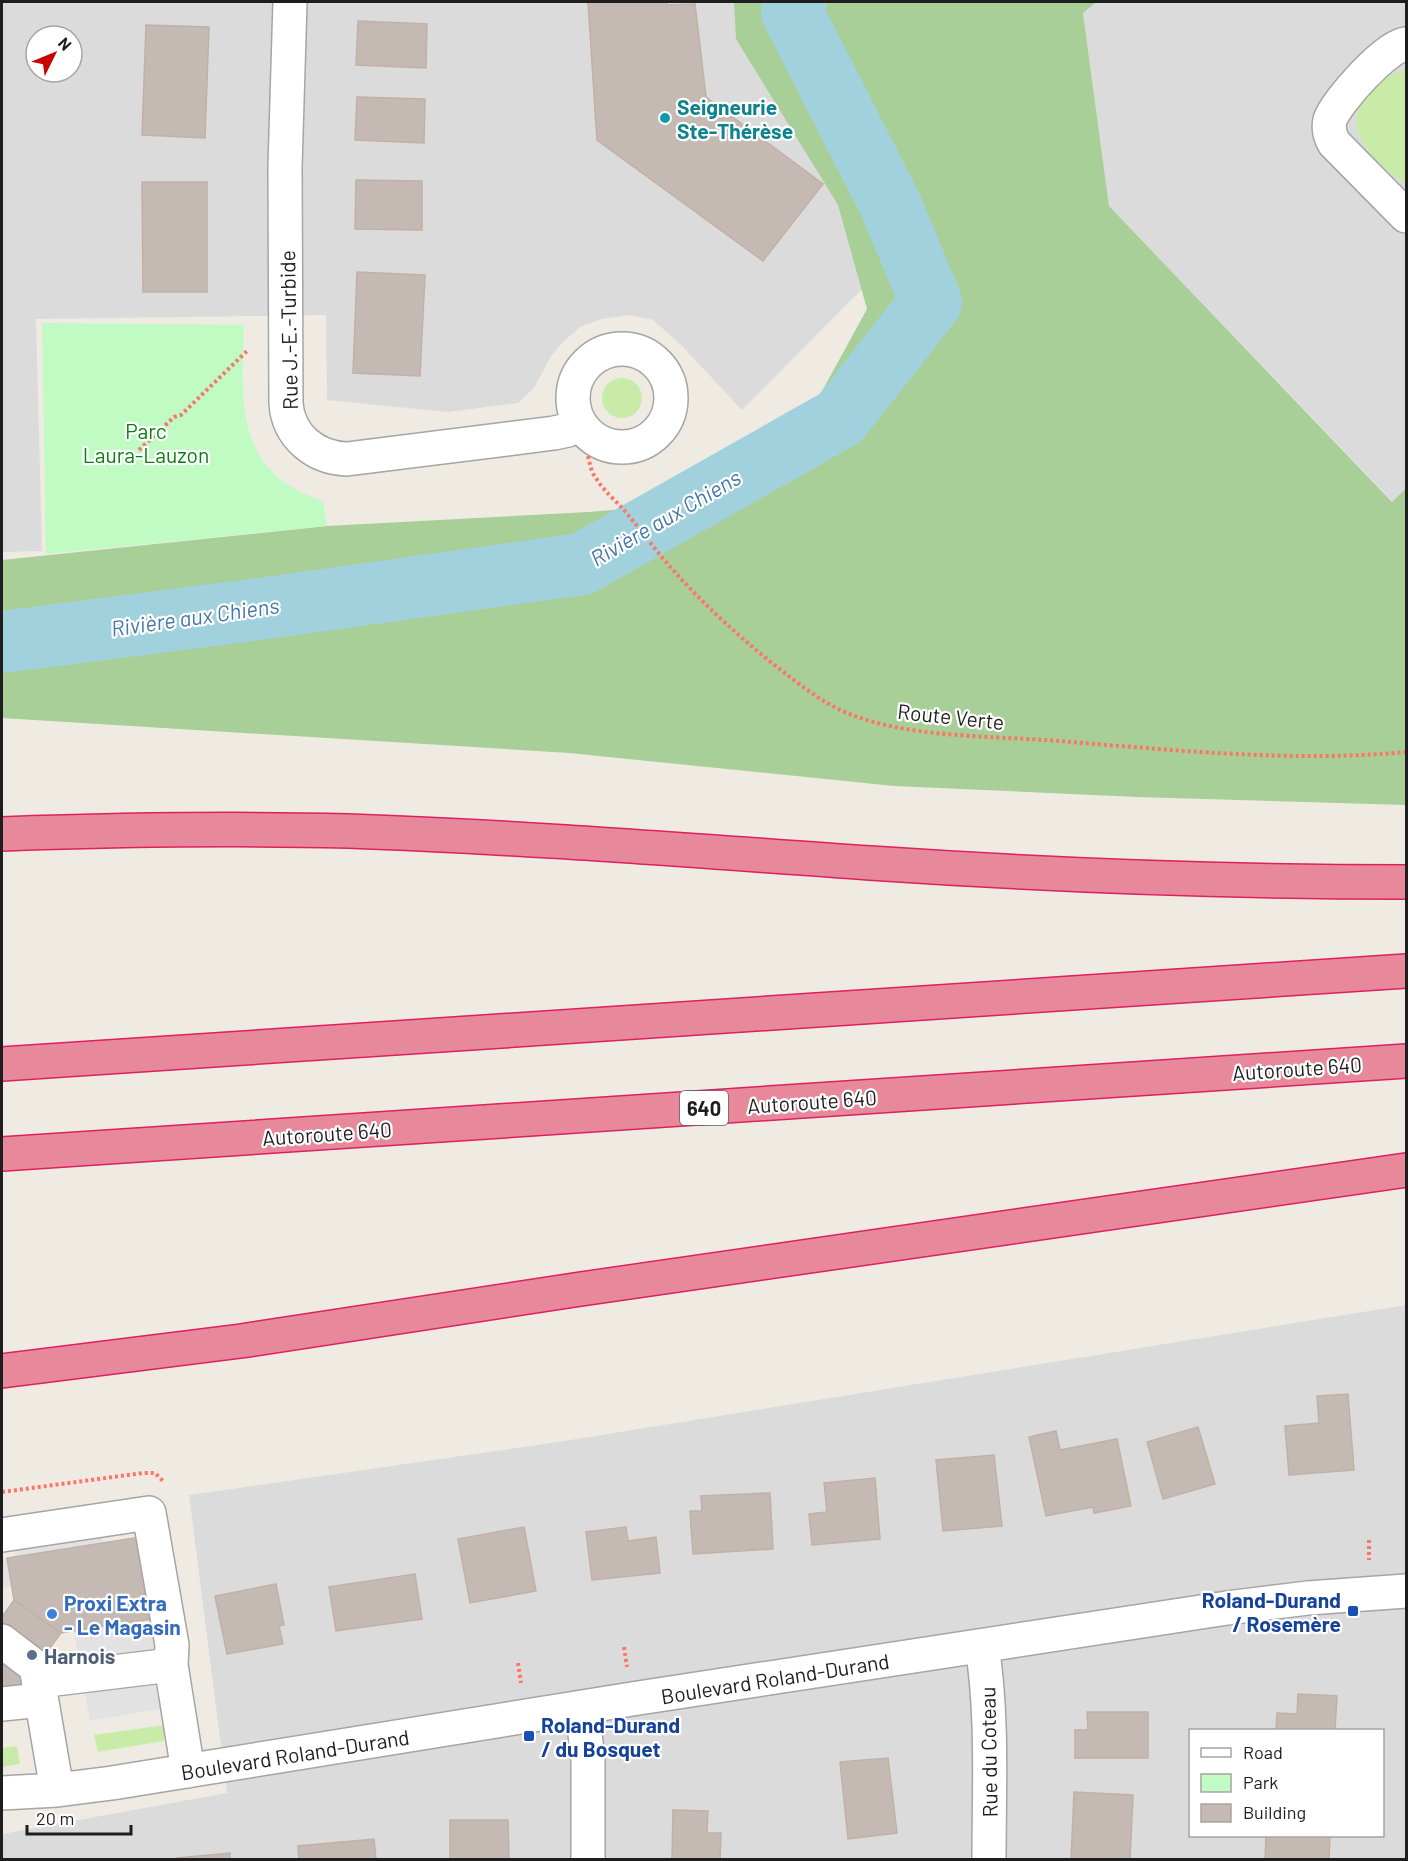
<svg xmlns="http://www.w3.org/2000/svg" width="1408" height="1861" viewBox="0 0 1408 1861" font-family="Barlow,sans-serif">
  <rect width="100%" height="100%" fill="#efebe3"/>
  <path fill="#dcdbdb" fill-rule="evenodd" d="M 2,2 L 749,2 L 885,266 L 742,410 L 681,345 L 653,320 L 630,315 L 602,319 L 580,327 L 563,342 L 551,356 L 534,388 L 518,403 L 448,412 L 327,400 L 326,315 L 36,319 L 42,551 L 2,552 ZM 36,36 L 72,36 L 72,72 L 36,72 Z
    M 1096,2 L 1406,2 L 1406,488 L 1393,502 L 1109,206 L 1083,12 Z
    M 1406,1305 L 1406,1859 L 2,1860 L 2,1834 L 227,1793 L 189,1495 L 558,1442 ZM 1190,1730 L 1382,1730 L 1382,1836 L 1190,1836 Z"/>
  <path fill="#c9eba8" d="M 1406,70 L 1406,183 C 1389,177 1353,140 1356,120 C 1359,95 1384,74 1406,70 Z
    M602 398a20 20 0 1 1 40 0a20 20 0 1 1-40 0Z
    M 165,1725 L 164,1741 L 98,1752 L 94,1735 Z
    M 17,1746 L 20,1764 L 2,1767 L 2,1748 Z"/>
  <path fill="#a8cf97" d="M 734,2 L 1096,2 L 1083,13 L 1109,206 L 1392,502 L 1406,488 L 1406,805 L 1137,797 L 894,786 L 569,753 L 2,718 L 2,560 L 327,526 L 589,512 L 708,502 L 815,404 L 867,309 L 838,205 L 736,39 Z"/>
  <path fill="#bffbc3" d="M 42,323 L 244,325 C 243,390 232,458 302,493 C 308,496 316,498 323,501 L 327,526 L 46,554 Z"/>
  <path fill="#e2e2e2" d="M 102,1520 L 103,1543 L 16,1557 L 12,1534 Z
    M 2,1558 L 7,1558 L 13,1586 L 2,1588 Z
    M 157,1618 L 166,1665 L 152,1667 L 160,1709 L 90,1721 L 74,1631 Z"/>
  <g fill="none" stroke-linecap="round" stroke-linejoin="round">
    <path stroke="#a2d1de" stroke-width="62" d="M 2,642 L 252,610 L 582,564 L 840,418 L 931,302 L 891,206 L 792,12 L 796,2"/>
  </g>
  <path fill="#c4bab3" stroke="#c1b1a5" stroke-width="1.5" d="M 588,2 L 667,2 L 667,5 L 695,4 L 706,97 L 823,184 L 763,261 L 597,140 Z
    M 358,21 L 427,24 L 426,68 L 356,65 Z
    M 146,25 L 209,27 L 205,138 L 142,135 Z
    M 357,97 L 425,99 L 424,143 L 355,140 Z
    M 356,180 L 422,181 L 422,230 L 355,229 Z
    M 142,182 L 207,182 L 207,292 L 143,292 Z
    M 357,272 L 425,275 L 420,376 L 353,373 Z
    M 1348,1394 L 1354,1470 L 1289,1475 L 1285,1426 L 1319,1423 L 1317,1396 Z
    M 1198,1427 L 1215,1484 L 1163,1499 L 1147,1442 Z
    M 1056,1431 L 1060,1450 L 1117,1439 L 1131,1506 L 1094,1513 L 1093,1507 L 1046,1516 L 1029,1437 Z
    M 994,1455 L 1002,1526 L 943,1531 L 936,1460 Z
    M 875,1478 L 880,1539 L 812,1545 L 809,1514 L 827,1512 L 824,1483 Z
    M 770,1493 L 773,1549 L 693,1554 L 690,1511 L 702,1511 L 701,1496 Z
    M 524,1527 L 536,1591 L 470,1603 L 458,1539 Z
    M 626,1527 L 628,1541 L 656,1537 L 660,1573 L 592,1580 L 586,1532 Z
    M 146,1536 L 157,1618 L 61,1633 L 14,1600 L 7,1558 Z
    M 415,1574 L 422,1619 L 336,1631 L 329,1587 Z
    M 276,1584 L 284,1625 L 279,1626 L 283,1644 L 227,1654 L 215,1596 Z
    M 14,1600 L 61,1633 L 14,1697 L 2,1688 L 2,1617 Z
    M 1298,1694 L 1337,1696 L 1335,1730 L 1276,1730 L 1277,1713 L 1297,1714 Z
    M 1087,1712 L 1148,1712 L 1148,1758 L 1075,1758 L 1075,1730 L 1088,1730 Z
    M 888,1758 L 897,1833 L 848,1839 L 840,1762 Z
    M 1074,1792 L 1133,1795 L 1130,1860 L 1071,1860 Z
    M 673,1810 L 708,1811 L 707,1833 L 721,1833 L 720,1860 L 672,1860 Z
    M 450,1820 L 508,1820 L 509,1860 L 450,1860 Z
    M 1266,1836 L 1330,1836 L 1329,1860 L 1265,1860 Z
    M 374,1839 L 376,1860 L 299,1860 L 298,1846 Z
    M 230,1853 L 230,1860 L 177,1860 L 177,1858 Z"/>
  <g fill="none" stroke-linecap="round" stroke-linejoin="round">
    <g stroke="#a5a5a5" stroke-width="36">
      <path id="minor" d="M 290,2 L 285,167 L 286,403 C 288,436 315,458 347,459 L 554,433 L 568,430 L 579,424
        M 1406,44 C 1387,45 1336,102 1330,120 C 1328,128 1330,136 1334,143 L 1406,216
        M573 398a49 49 0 1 1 98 0a49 49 0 1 1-98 0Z
        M 2,1535 L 149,1513 L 172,1645 L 171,1665
        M 2,1641 L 36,1667 L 57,1790
        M 982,1646 C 993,1716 989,1788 989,1860
        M 39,1681 L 171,1665 L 188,1771
        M 2,1704 L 41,1700
        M 582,1708 L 588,1760 L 588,1860
        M 2,1793 L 57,1790 L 112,1783 L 632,1699 L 1227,1608 L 1308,1598 L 1406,1591"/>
    </g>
    <g stroke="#dd2062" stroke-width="36">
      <path id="highway" d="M 2,834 C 117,830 232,828 348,831 C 522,837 696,851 870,863 C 1048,875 1228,882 1406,882
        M 2,1064 L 1406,971
        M 2,1154 L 1406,1061
        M 2,1371 L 241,1341 L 581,1289 L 1406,1170"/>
    </g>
    <path stroke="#fd7567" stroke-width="4" stroke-dasharray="3 3" stroke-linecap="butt" d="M 139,450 L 174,417 L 181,415 L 247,351
      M 588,456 C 590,464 591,472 596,478 C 603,490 615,500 624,510 C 635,523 645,536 656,550 C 692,594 733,632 777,667 C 799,684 821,702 847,713 C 905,737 984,736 1046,740 C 1164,749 1288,763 1406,752
      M 2,1492 L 143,1473 L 155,1473 L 164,1482
      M 1369,1540 L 1369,1560
      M 624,1647 L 627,1667
      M 518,1663 L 521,1683"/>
    <use href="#minor" stroke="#fff" stroke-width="33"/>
    <use href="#highway" stroke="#e8899b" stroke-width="33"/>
  </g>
  <circle fill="#0f9aa8" stroke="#fff" stroke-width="2" cx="665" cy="118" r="6"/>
  <g fill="#1a4fb4" stroke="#fff" stroke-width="2">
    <rect x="1347" y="1605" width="12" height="12" rx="3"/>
    <rect x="523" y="1730" width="12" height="12" rx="3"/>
  </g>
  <circle fill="#3f7fe0" stroke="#fff" stroke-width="2" cx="52" cy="1614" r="6"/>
  <circle fill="#5c6f8a" stroke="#fff" stroke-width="2" cx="32" cy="1655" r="6"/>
  <g text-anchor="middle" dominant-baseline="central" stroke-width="4.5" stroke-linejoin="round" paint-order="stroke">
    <rect fill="#fff" stroke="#626262" stroke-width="1.5" x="680" y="1091" width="48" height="34" rx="4.5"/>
    <g font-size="20" font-weight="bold" fill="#1e1e1e">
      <text x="704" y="1108">640</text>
    </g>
    <g font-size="21" font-weight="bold" fill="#0d838f" stroke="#fff" text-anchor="start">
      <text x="677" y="106">Seigneurie<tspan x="677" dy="24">Ste-Thérèse</tspan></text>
    </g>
    <g font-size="21" fill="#1e1e1e" stroke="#fff">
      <text transform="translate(288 330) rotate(-91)">Rue J.-E.-Turbide</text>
      <text transform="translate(951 716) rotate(6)">Route Verte</text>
      <text transform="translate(1297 1068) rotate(-4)">Autoroute 640</text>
      <text transform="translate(812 1101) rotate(-4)">Autoroute 640</text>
      <text transform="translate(327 1133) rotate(-4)">Autoroute 640</text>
      <text transform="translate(775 1678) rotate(-9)">Boulevard Roland-Durand</text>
      <text transform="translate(988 1752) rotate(-91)">Rue du Coteau</text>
      <text transform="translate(295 1754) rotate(-9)">Boulevard Roland-Durand</text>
    </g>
    <g font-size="21" fill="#097e12" stroke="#fff">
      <text x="146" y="430">Parc<tspan x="146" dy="24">Laura-Lauzon</tspan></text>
    </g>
    <g font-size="21" font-weight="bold" fill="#164399" stroke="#fff" text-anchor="end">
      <text x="1341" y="1599">Roland-Durand<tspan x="1341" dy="24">/ Rosemère</tspan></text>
      <text x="541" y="1724" text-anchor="start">Roland-Durand<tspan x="541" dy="24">/ du Bosquet</tspan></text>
    </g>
    <g font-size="21" font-weight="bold" fill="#366cbe" stroke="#fff" text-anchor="start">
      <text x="64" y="1602">Proxi Extra<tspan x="64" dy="24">- Le Magasin</tspan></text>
    </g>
    <g font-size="21" font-weight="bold" fill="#4e5e75" stroke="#fff" text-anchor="start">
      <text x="44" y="1655">Harnois</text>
    </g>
    <g font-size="22" font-style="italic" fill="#4577a7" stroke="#fff">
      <text transform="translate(665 517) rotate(-30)">Rivière aux Chiens</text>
      <text transform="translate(195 616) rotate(-8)">Rivière aux Chiens</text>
    </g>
  </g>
  <rect width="1408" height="1861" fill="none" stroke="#1e1e1e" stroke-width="6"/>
  <rect x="1189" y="1729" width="195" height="108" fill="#ffffff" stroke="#a5a5a5" stroke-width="1.5"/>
  <rect x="1201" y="1748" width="30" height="9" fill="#ffffff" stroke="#a5a5a5" stroke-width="1.5"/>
  <text x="1243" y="1759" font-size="18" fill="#1e1e1e">Road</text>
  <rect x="1201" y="1774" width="30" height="18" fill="#bffbc3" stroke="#a5a5a5" stroke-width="1.5"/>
  <text x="1243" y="1789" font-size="18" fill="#1e1e1e">Park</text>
  <rect x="1201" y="1804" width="30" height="18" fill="#c4bab3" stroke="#a5a5a5" stroke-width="1.5"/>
  <text x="1243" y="1819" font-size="18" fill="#1e1e1e">Building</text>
  <g transform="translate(54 54) rotate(47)"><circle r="28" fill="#ffffff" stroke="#a5a5a5" stroke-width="1.5"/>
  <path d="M0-4.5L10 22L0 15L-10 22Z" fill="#cb0001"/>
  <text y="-9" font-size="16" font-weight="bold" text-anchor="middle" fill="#1e1e1e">N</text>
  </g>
  <path d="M27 1825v9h104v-9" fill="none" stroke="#1e1e1e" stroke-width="3"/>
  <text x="36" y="1825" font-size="18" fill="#1e1e1e" stroke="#ffffff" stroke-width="4.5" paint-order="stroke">20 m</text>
</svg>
